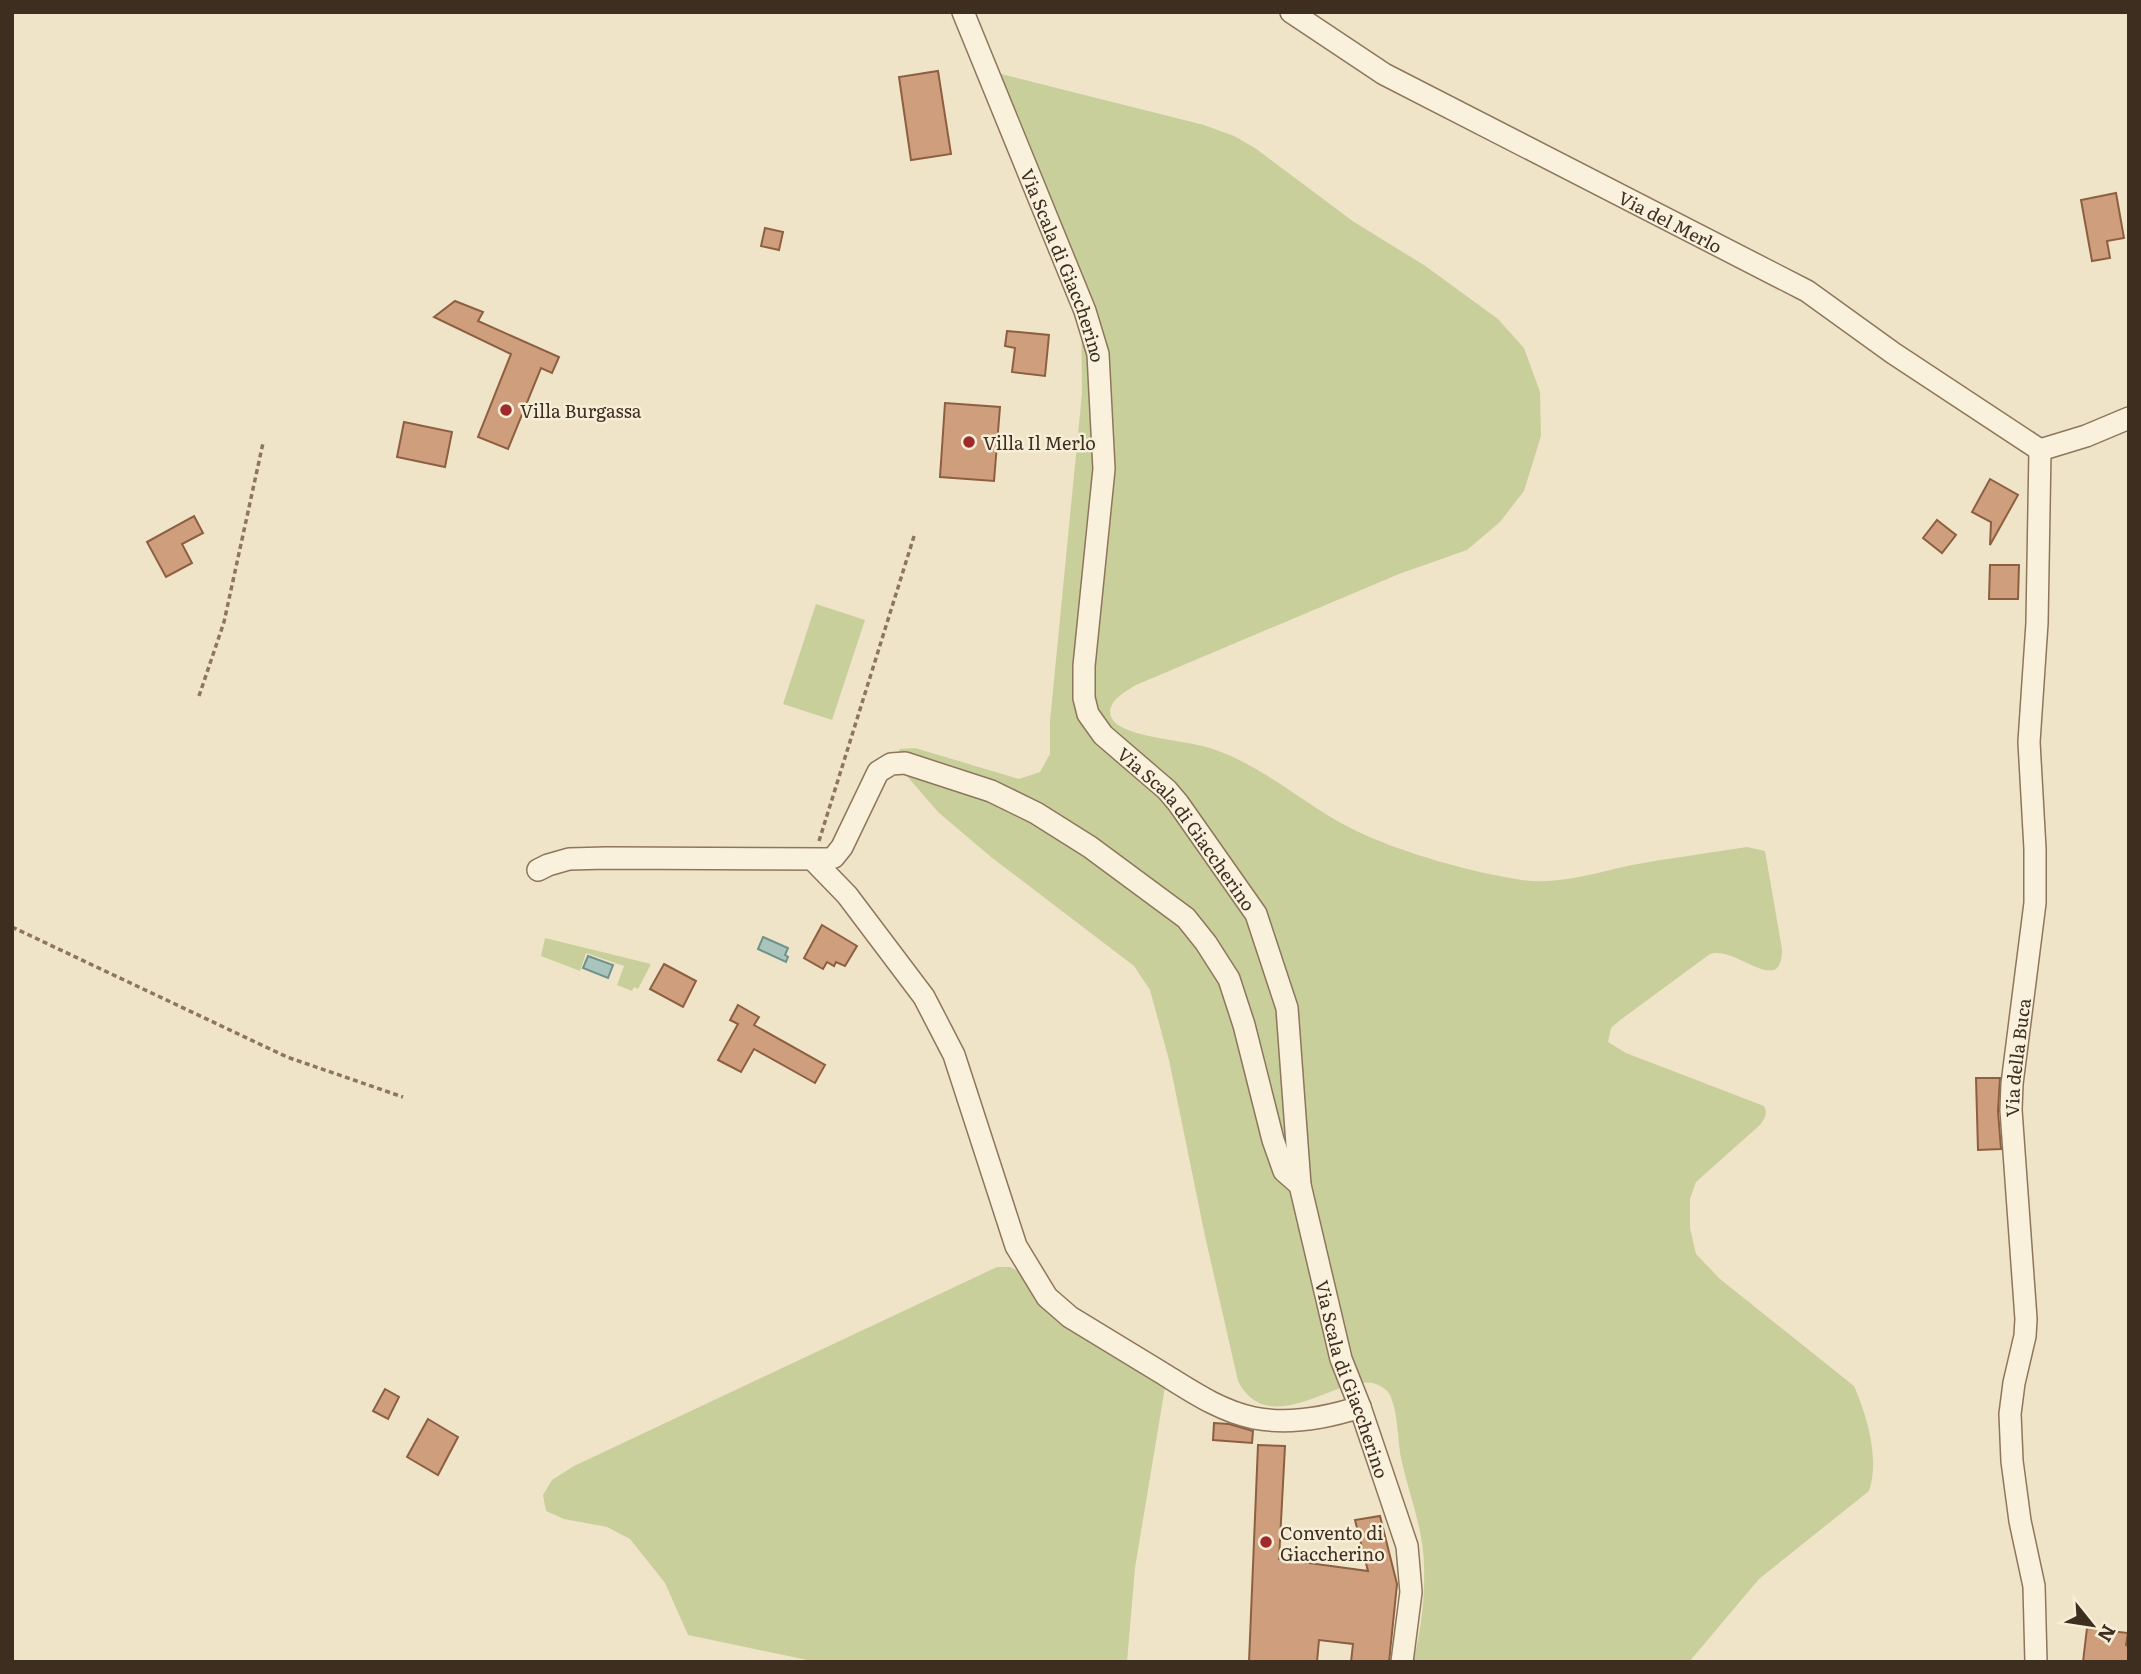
<svg xmlns="http://www.w3.org/2000/svg" width="2141" height="1674" viewBox="0 0 2141 1674" font-family="Literata,serif">
  <rect width="100%" height="100%" fill="#f0e4c8"/>
  <path fill="#c9cf9b" d="M 997,73 L 1204,125 L 1234,136 L 1255,148 L 1354,222 L 1424,265 L 1498,319 L 1524,348 L 1540,392 L 1541,436 L 1524,491 L 1500,522 L 1467,550 L 1399,574 L 1136,685 C 1125,692 1102,704 1113,720 C 1125,738 1189,740 1213,749 C 1260,765 1297,798 1341,823 C 1387,849 1469,872 1522,880 C 1559,885 1596,873 1632,865 C 1670,858 1709,853 1747,847 L 1765,851 L 1782,949 C 1782,999 1736,945 1710,954 L 1619,1021 L 1611,1028 L 1608,1042 L 1626,1053 L 1764,1106 C 1768,1114 1765,1118 1760,1125 L 1696,1182 L 1690,1199 L 1690,1228 L 1696,1254 L 1720,1279 L 1854,1386 C 1867,1415 1880,1460 1869,1491 L 1759,1579 L 1689,1662 L 1413,1662 C 1421,1631 1425,1599 1424,1567 C 1424,1532 1410,1497 1402,1463 C 1397,1442 1399,1415 1390,1395 C 1387,1390 1383,1387 1378,1385 C 1345,1368 1270,1444 1238,1381 L 1205,1236 L 1169,1060 L 1150,990 L 1134,966 L 991,857 L 938,812 L 900,768 L 897,755 L 900,749 L 915,748 L 1019,779 L 1040,772 L 1050,754 L 1050,721 L 1082,393 L 1081,286 Z
    M 816,604 L 865,620 L 832,720 L 783,704 Z
    M 545,938 L 651,964 L 638,989 L 634,987 L 632,991 L 617,985 L 624,966 L 586,953 L 580,971 L 541,956 Z
    M 997,1267 L 1010,1267 L 1020,1272 L 1165,1387 L 1135,1568 L 1127,1662 L 817,1662 L 688,1635 L 665,1583 L 630,1539 L 607,1527 L 564,1519 L 546,1511 L 543,1495 L 552,1480 L 574,1466 Z"/>
  <path fill="#a9c4bc" stroke="#6f938a" stroke-width="2" d="M 763,937 L 788,948 L 785,955 L 788,957 L 786,962 L 758,949 Z
    M 588,956 L 613,965 L 608,978 L 583,968 Z"/>
  <path fill="#cf9f7d" stroke="#8d5f41" stroke-width="2" d="M 938,71 L 951,154 L 911,160 L 899,77 Z
    M 2116,193 L 2124,238 L 2107,241 L 2110,258 L 2092,261 L 2081,200 Z
    M 765,228 L 783,232 L 779,250 L 761,246 Z
    M 455,301 L 483,312 L 478,321 L 559,357 L 552,373 L 541,368 L 508,449 L 478,437 L 511,354 L 434,317 Z
    M 1007,331 L 1049,335 L 1045,376 L 1012,372 L 1015,348 L 1005,346 Z
    M 945,403 L 1000,407 L 994,481 L 940,477 Z
    M 404,422 L 452,432 L 445,467 L 397,457 Z
    M 1990,479 L 2018,495 L 1990,545 L 1991,522 L 1972,512 Z
    M 194,516 L 203,533 L 182,544 L 192,563 L 166,577 L 147,542 Z
    M 1937,520 L 1956,535 L 1942,553 L 1923,538 Z
    M 1990,565 L 2019,565 L 2018,599 L 1989,599 Z
    M 822,925 L 857,946 L 845,966 L 836,962 L 834,966 L 827,962 L 823,969 L 804,958 Z
    M 664,964 L 696,981 L 683,1007 L 650,989 Z
    M 738,1005 L 759,1017 L 754,1025 L 825,1065 L 815,1083 L 754,1049 L 741,1072 L 718,1060 L 738,1024 L 730,1020 Z
    M 1976,1078 L 2000,1078 L 1998,1111 L 2001,1149 L 1978,1150 Z
    M 385,1389 L 399,1397 L 388,1419 L 373,1411 Z
    M 428,1419 L 458,1437 L 438,1475 L 407,1457 Z
    M 1214,1423 L 1229,1424 L 1253,1431 L 1252,1443 L 1213,1440 Z
    M 1258,1445 L 1285,1446 L 1279,1559 L 1368,1571 L 1355,1520 L 1380,1516 L 1397,1584 L 1389,1662 L 1351,1662 L 1353,1644 L 1319,1640 L 1317,1662 L 1249,1662 Z
    M 2087,1628 L 2128,1633 L 2126,1645 L 2129,1647 L 2129,1662 L 2083,1662 Z"/>
  <g fill="none" stroke-linecap="round" stroke-linejoin="round">
    <g stroke="#8d765c" stroke-width="24">
      <g id="minor">
        <path id="s1" d="M 963,12 L 1085,311 L 1098,354 L 1104,469 L 1084,666 L 1084,698 L 1088,714 L 1103,735 L 1167,790 L 1178,803 L 1256,914 L 1287,1008 L 1300,1185 L 1341,1359 L 1360,1407 L 1407,1546 L 1411,1592 L 1402,1662"/>
        <path id="s2" d="M 1291,12 L 1384,74 L 1807,291 L 1893,353 L 2040,450"/>
        <path d="M 2040,450 L 2086,436 L 2129,418"/>
        <path d="M 813,860 L 847,895 L 924,997 L 954,1055 L 1016,1246 L 1047,1297 L 1070,1317 C 1101,1336 1132,1355 1162,1373 C 1191,1391 1220,1411 1254,1418 C 1290,1425 1326,1418 1360,1407"/>
        <path d="M 538,870 L 548,865 L 569,859 L 607,858 L 829,859 L 834,857 L 842,847 L 878,772 L 891,764 L 905,763 L 991,791 L 1036,813 L 1090,847 L 1186,918 L 1206,943 L 1229,979 L 1244,1025 L 1273,1140 L 1284,1171 L 1300,1185"/>
        <path id="s3" d="M 2036,1662 L 2034,1586 L 2020,1521 L 2012,1461 L 2010,1414 L 2014,1383 L 2025,1336 L 2026,1319 L 2011,1110 L 2012,1084 L 2035,903 L 2035,849 L 2029,742 L 2037,623 L 2040,450"/>
      </g>
    </g>
    <path stroke="#8d765c" stroke-width="3.5" stroke-dasharray="5 3.5" stroke-linecap="butt" d="M 199,696 L 224,622 L 263,443
      M 819,841 L 915,533
      M 12,927 L 287,1057 L 403,1097"/>
    <use href="#minor" stroke="#faf1dc" stroke-width="21"/>
  </g>
  <g fill="#9e2a2b" stroke="#f7eed8" stroke-width="2.5">
    <circle cx="506" cy="410" r="7"/>
    <circle cx="969" cy="442" r="7"/>
    <circle cx="1266" cy="1542" r="7"/>
  </g>
  <g text-anchor="middle" dominant-baseline="central" stroke-width="5" stroke-linejoin="round" paint-order="stroke">
    <g font-size="18" fill="#3d2e20" stroke="#f7eed8">
      <text stroke="none"><textPath href="#s2" startOffset="434">Via del Merlo</textPath></text>
      <text stroke="none"><textPath href="#s1" startOffset="273">Via Scala di Giaccherino</textPath></text>
      <text stroke="none"><textPath href="#s1" startOffset="882">Via Scala di Giaccherino</textPath></text>
      <text stroke="none"><textPath href="#s3" startOffset="609">Via della Buca</textPath></text>
      <text stroke="none"><textPath href="#s1" startOffset="1470">Via Scala di Giaccherino</textPath></text>
    </g>
    <g font-size="18" fill="#3d2e20" stroke="#f7eed8" text-anchor="start">
      <text x="520" y="410">Villa Burgassa</text>
      <text x="983" y="442">Villa Il Merlo</text>
      <text x="1280" y="1532">Convento di<tspan x="1280" dy="21">Giaccherino</tspan></text>
    </g>
  </g>
  <rect width="2141" height="1674" fill="none" stroke="#3d2e20" stroke-width="28"/>
  <g transform="translate(2092 1625) rotate(120)" stroke="#f7eed8" stroke-width="5" paint-order="stroke">
  <path d="M0-5L12 26L0 18L-12 26Z" fill="#3d2e20"/>
  <text y="-10" font-size="19" font-weight="bold" text-anchor="middle" fill="#3d2e20">N</text>
  </g>
</svg>
